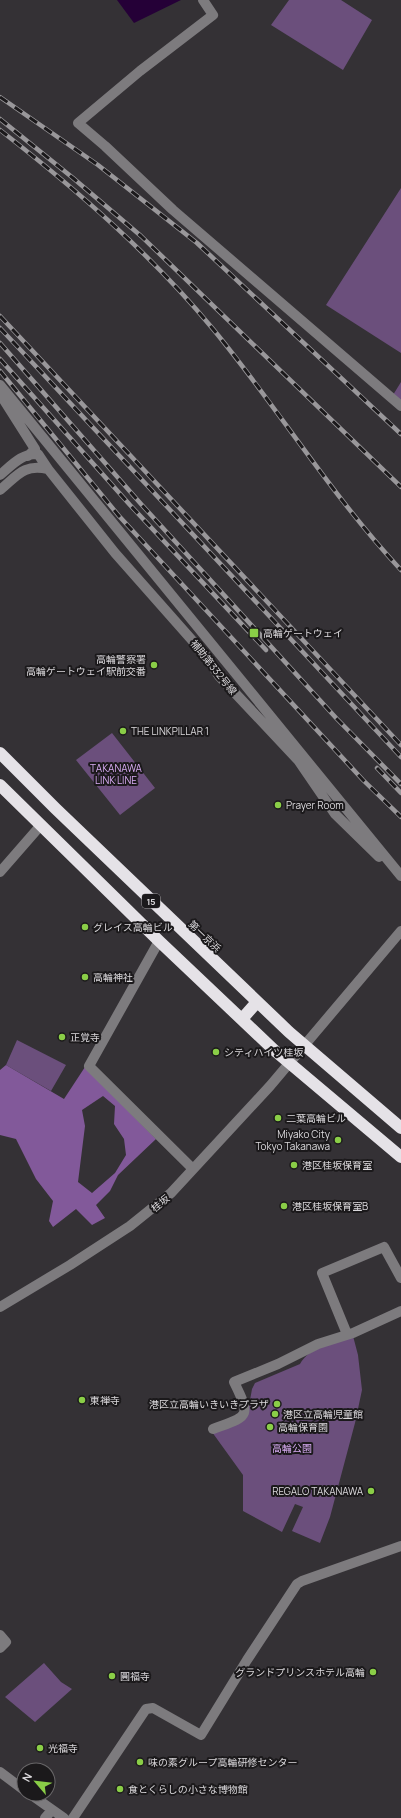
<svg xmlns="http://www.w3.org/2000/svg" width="401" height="1818" viewBox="0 0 401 1818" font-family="Manrope,'Noto Sans JP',sans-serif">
  <rect width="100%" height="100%" fill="#343135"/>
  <path fill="#6b4f7c" d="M 289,0 L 341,0 L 372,20 L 343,70 L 271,25 Z
    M 401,188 L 401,353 L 326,305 Z
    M 401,382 L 401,402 L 393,395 Z
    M 112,733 L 155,788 L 120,815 L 76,760 Z
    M 17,1040 L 66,1065 L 51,1091 L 6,1065 Z
    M 353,1336 L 358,1355 L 362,1390 L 355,1423 L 330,1517 L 320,1543 L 292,1531 L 303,1507 L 295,1504 L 282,1532 L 243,1511 L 243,1475 L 212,1432 L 247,1417 L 252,1389 L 255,1383 L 300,1364 C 309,1347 336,1342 353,1336 Z
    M 44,1663 L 61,1682 L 72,1689 L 35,1722 L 5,1697 Z"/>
  <path fill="#82599a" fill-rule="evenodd" d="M 6,1065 L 64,1099 L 85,1067 L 156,1139 L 118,1175 L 110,1191 L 96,1205 L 105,1218 L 92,1225 L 76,1209 L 53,1227 L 49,1221 L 53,1201 L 36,1179 L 16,1139 L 0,1135 L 0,1070 ZM 103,1096 L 115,1106 L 114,1124 L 124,1139 L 126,1155 L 115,1173 L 92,1193 L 78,1182 L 85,1126 L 82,1110 Z"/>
  <path fill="#250037" d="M 117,0 L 181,0 L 134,23 Z"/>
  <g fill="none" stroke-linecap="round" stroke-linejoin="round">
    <path stroke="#7d7b7e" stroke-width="10" d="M 203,0 L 213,15 L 140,71 L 78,123 L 105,146 L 173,210 L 401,406
      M 0,385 L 401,876
      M 2,397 L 35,449 L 28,456
      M 0,475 C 12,465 22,453 38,454 L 48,469 L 115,553 L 206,656 L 219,676 L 298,760 L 335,814 L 379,857
      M 0,490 C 18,475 23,464 48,469
      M 0,872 L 41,825
      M 159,941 L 89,1066 L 193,1169
      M 0,1307 L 70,1265 L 130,1226 L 171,1193 L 270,1086 L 401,931
      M 347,1334 L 322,1273 L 384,1247 L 401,1278
      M 213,1429 C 248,1416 252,1418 234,1382 L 278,1364 L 318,1344 L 353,1333 L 401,1311
      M 0,1635 L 6,1642 L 0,1648
      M 0,1772 L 24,1790
      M 30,1794 L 64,1818
      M 45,1818 L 52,1810
      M 73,1818 L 146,1709 L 153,1708 L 201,1735 L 247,1660 L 297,1584 L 302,1581 L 401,1546"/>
    <path stroke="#e5e2e7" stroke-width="12" d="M 0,753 L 56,809 L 289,1032 L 401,1128
      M 0,785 L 159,941 L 274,1050 L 401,1157
      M 242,1019 L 257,1002"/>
    <g stroke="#99979a" stroke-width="4.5">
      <path id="rail" d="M 0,97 L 98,165 L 197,243 L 401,434
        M 0,119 L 73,178 L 141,236 L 401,487
        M 0,130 C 77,190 151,254 213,329 C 278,408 331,495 401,570
        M 0,316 L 401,745
        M 0,328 L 401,757
        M 0,343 L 141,504 L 337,719 L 401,784
        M 0,359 L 130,505 L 266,650
        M 0,371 L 119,516 L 363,780 L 401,817
        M 377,768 L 401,793"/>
    </g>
    <use href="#rail" stroke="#1b191b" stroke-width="3" stroke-dasharray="9" stroke-linecap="butt"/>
  </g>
  <g fill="#8ace47" stroke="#1b191b" stroke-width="1.5">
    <rect x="249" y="628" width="10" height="10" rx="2"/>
    <circle cx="154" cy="665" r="4"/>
    <circle cx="123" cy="731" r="4"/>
    <circle cx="278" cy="805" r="4"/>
    <circle cx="85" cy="927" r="4"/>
    <circle cx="85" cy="977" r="4"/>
    <circle cx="62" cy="1037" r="4"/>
    <circle cx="216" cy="1052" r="4"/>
    <circle cx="278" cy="1118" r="4"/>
    <circle cx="338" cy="1140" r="4"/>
    <circle cx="294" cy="1165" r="4"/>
    <circle cx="284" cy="1206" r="4"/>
    <circle cx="82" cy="1400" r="4"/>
    <circle cx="277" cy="1404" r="4"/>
    <circle cx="275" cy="1414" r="4"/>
    <circle cx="270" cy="1427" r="4"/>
    <circle cx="371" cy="1491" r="4"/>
    <circle cx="373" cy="1672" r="4"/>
    <circle cx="112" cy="1676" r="4"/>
    <circle cx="40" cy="1748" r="4"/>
    <circle cx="140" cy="1762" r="4"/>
    <circle cx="120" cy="1789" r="4"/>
  </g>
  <g text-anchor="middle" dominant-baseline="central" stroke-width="4" stroke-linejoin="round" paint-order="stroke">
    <rect fill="#1b191b" stroke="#a19fa2" stroke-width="1" x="142" y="894" width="18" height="14" rx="3"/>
    <g font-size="9" font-weight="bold" fill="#dbd9dc">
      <text x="151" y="901">15</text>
    </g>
    <g font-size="10" fill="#dbd9dc" stroke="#1b191b" text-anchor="start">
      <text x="263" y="633">高輪ゲートウェイ</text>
      <text x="146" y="659" text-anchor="end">高輪警察署<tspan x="146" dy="12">高輪ゲートウェイ駅前交番</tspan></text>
      <text x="131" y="731">THE LINKPILLAR 1</text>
      <text x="286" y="805">Prayer Room</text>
      <text x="93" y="927">グレイス高輪ビル</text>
      <text x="93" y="977">高輪神社</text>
      <text x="70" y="1037">正覚寺</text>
      <text x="224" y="1052">シティハイツ桂坂</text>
      <text x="286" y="1118">二葉高輪ビル</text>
      <text x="330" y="1134" text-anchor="end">Miyako City<tspan x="330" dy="12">Tokyo Takanawa</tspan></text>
      <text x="302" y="1165">港区桂坂保育室</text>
      <text x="292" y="1206">港区桂坂保育室B</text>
      <text x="90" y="1400">東禅寺</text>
      <text x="269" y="1404" text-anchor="end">港区立高輪いきいきプラザ</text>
      <text x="283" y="1414">港区立高輪児童館</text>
      <text x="278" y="1427">高輪保育園</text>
      <text x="363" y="1491" text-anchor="end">REGALO TAKANAWA</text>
      <text x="365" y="1672" text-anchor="end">グランドプリンスホテル高輪</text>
      <text x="120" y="1676">圓福寺</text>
      <text x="48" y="1748">光福寺</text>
      <text x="148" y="1762">味の素グループ高輪研修センター</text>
      <text x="128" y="1789">食とくらしの小さな博物館</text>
    </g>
    <g font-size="10" fill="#dbd9dc" stroke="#1b191b">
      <text transform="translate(214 667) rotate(51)">補助第332号線</text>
      <text transform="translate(205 936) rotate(44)">第一京浜</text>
      <text transform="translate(160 1203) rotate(-39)">桂坂</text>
    </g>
    <g font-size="10" fill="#d9acf4" stroke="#1b191b">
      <text x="116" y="768">TAKANAWA<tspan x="116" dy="12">LINK LINE</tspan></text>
      <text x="292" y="1448">高輪公園</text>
    </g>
  </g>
  <g transform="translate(36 1782) rotate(298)"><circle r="19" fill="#1b191b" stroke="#686668"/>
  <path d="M0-3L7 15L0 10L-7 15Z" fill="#8ace47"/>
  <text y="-6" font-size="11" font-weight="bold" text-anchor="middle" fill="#dbd9dc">N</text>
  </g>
</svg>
